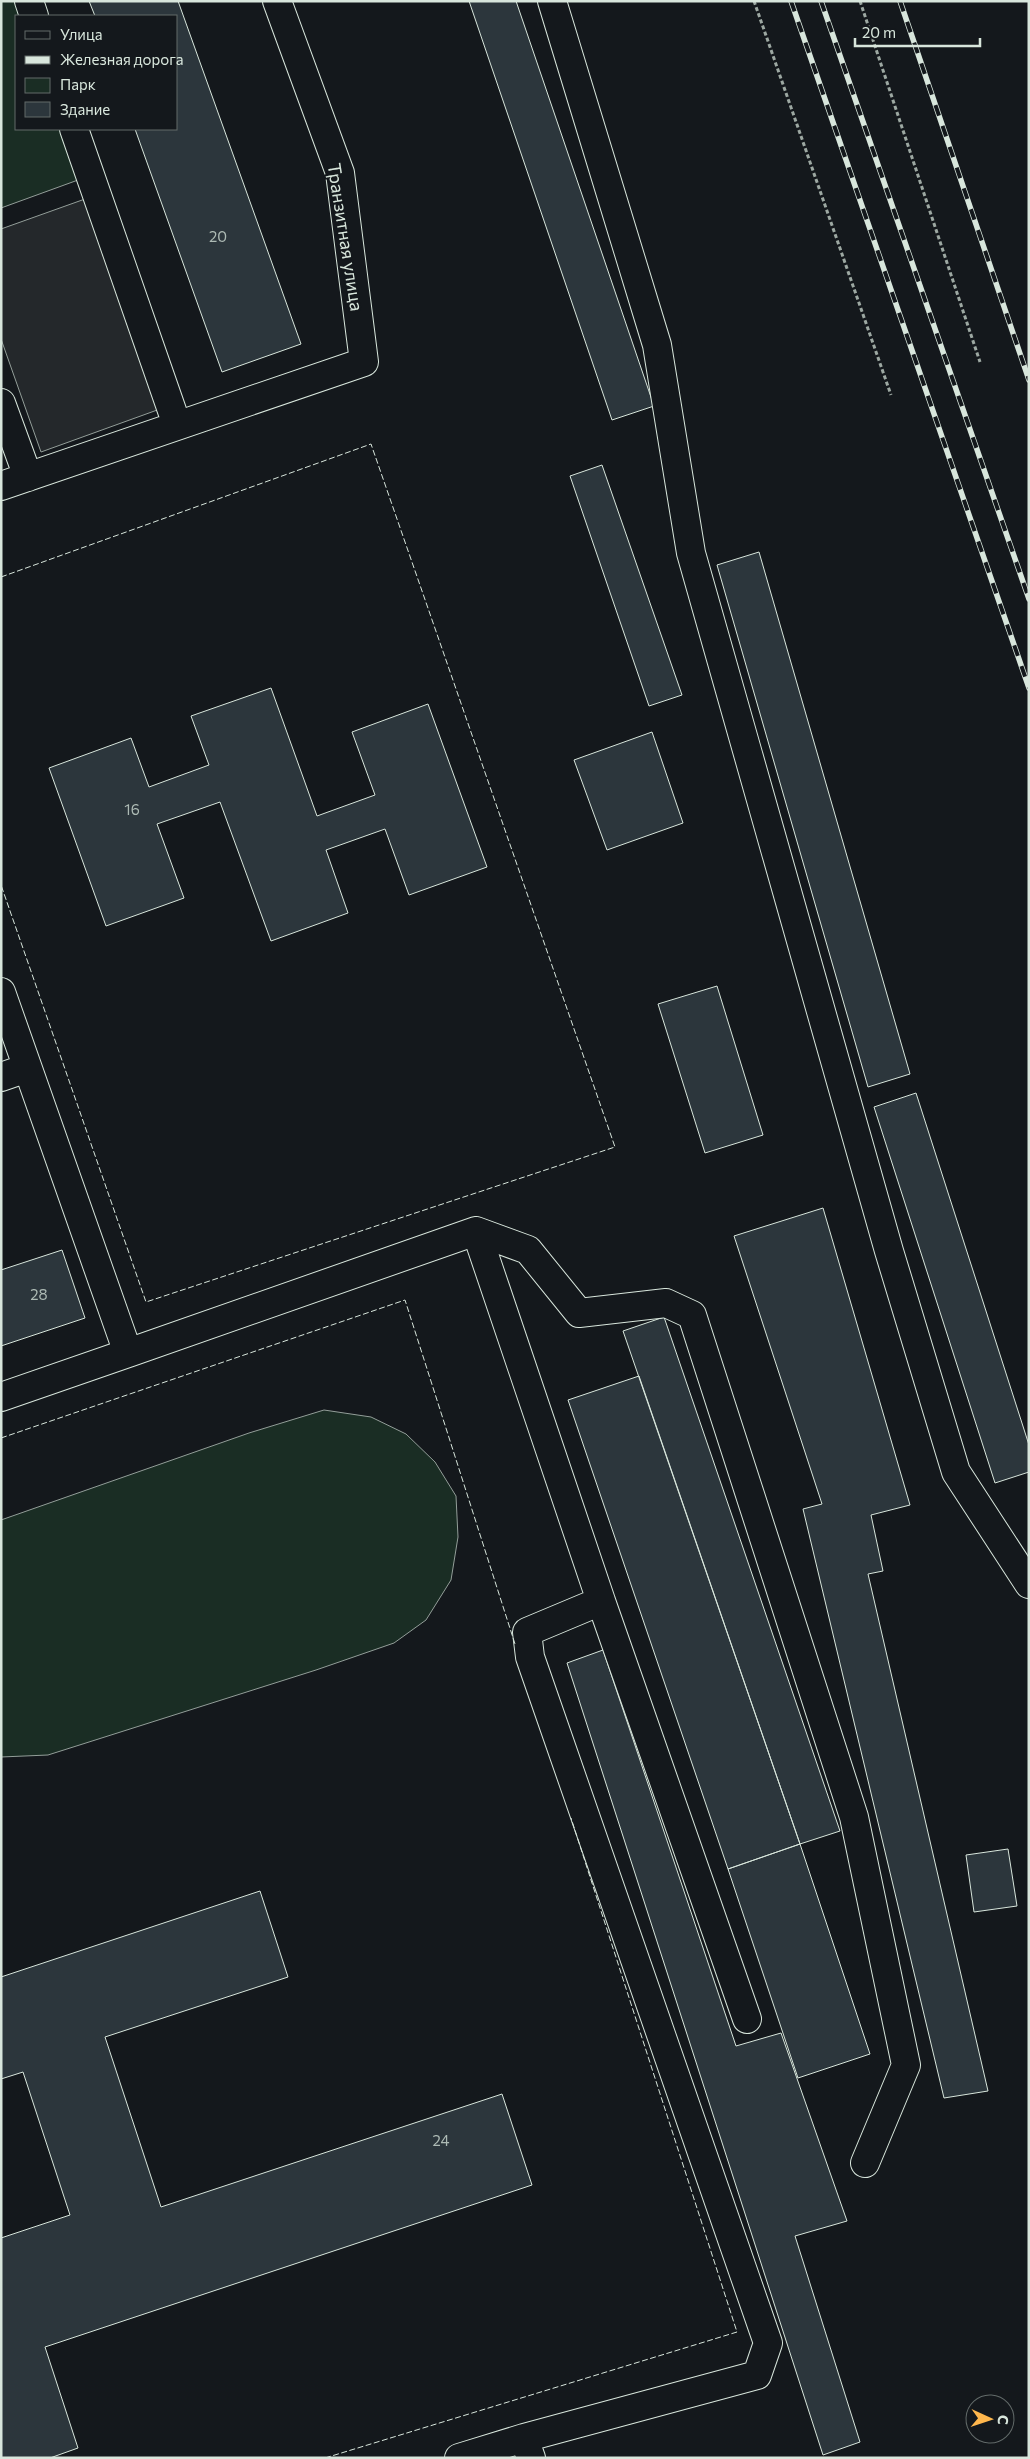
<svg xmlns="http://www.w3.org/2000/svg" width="1030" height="2459" viewBox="0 0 1030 2459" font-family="Commissioner,sans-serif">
  <rect width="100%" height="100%" fill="#14181c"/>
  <path fill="#1a2d24" stroke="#939e99" d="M 1,1 L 14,1 L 20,16 L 16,16 L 16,129 L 60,129 L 78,180 L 1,208 Z
    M 324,1410 L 371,1417 L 406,1434 L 435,1462 L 456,1496 L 458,1537 L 451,1580 L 426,1620 L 394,1643 L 316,1670 L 48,1755 L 1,1757 L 1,1520 L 249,1433 Z"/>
  <path fill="#24282b" stroke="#939e99" d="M 85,199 L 160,409 L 41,452 L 1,339 L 1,229 Z"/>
  <path fill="#2c363c" stroke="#d8e6dc" d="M 89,1 L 178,1 L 301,344 L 222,372 L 135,129 L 176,129 L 176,16 L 95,16 Z
    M 469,1 L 516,1 L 654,406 L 612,420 Z
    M 602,465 L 682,695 L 649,706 L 570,476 Z
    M 759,552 L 910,1074 L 868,1087 L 717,565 Z
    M 271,688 L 317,816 L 375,795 L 352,732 L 428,704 L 487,867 L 409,895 L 385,829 L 326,850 L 348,913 L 271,941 L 220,802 L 157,824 L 184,898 L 106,926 L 49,768 L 131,738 L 149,787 L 209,765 L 191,716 Z
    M 652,732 L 683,823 L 607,850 L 574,760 Z
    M 717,986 L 763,1135 L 705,1153 L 658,1004 Z
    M 916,1093 L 1029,1445 L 1029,1472 L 995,1483 L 874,1107 Z
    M 823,1208 L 910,1505 L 871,1515 L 883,1571 L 868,1574 L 988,2091 L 944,2098 L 803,1509 L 822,1504 L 734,1236 Z
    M 62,1250 L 85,1318 L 1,1346 L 1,1270 Z
    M 664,1317 L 840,1831 L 800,1844 L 623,1331 Z
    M 639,1376 L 800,1844 L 728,1869 L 568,1400 Z
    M 603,1650 L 736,2046 L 781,2033 L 847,2221 L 795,2236 L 860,2442 L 823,2455 L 567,1663 Z
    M 800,1844 L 870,2054 L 798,2078 L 728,1869 Z
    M 1008,1849 L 1017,1906 L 974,1912 L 966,1855 Z
    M 260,1891 L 288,1977 L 105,2037 L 161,2207 L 502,2094 L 532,2185 L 45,2347 L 78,2448 L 50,2458 L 1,2458 L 1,2238 L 70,2215 L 23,2072 L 1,2079 L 1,1977 Z"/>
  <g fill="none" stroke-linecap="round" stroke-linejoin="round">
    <g stroke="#d8e6dc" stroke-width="30">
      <path id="minor" d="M 29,1 L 34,16
        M 552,1 L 657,345 L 691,553 L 889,1251 L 956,1472 L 1029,1584
        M 74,129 L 177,425
        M 1,403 L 28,477
        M 1,486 L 364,362 L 340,173 L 277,1
        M 1,992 L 128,1353 L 1,1397
        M 1,1077 L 27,1068
        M 476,1231 L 601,1601 L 527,1632 L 530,1657 L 768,2343 L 757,2375 L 524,2438
        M 128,1353 L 476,1231 L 528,1250 L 579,1313 L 666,1303 L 692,1315 L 854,1817 L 906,2065 L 865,2163
        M 601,1601 L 747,2019
        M 459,2458 L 524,2438 L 531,2458"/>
    </g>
    <path stroke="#9da8a2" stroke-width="3" stroke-dasharray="4 2.5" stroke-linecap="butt" d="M 754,1 L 891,395
      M 860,1 L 980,362"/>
    <use href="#minor" stroke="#14181c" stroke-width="28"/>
    <g stroke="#d8e6dc" stroke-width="5.5">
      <path id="rail" d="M 791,1 L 1029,688
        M 821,1 L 1029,599
        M 900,1 L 1029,380"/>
    </g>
    <use href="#rail" stroke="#14181c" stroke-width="4" stroke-dasharray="11" stroke-linecap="butt"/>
    <path stroke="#d8e6dc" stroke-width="1" stroke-dasharray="6 2.5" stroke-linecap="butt" d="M 1,577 L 371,444 L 615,1147 L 146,1302 L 1,885
      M 1,1438 L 405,1300 L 515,1644
      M 325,2458 L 737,2332 L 571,1818"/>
  </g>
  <g text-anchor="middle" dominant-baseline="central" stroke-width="4" stroke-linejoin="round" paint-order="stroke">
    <g font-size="15" fill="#adbab4">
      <text x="218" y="236">20</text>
      <text x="132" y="809">16</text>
      <text x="39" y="1294">28</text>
      <text x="441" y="2140">24</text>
    </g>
    <g font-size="18" fill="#d8e6dc" stroke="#14181c">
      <text transform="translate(346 237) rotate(81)">Транзитная улица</text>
    </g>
  </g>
  <rect width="1030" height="2459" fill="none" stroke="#d8e6dc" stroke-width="5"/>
  <rect x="15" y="15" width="162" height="115" fill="#14181c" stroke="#626a69"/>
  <rect x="25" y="31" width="25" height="8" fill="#14181c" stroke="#626a69"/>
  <text x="60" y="40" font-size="15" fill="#d8e6dc">Улица</text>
  <rect x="25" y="56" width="25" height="8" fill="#d8e6dc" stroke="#626a69"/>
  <text x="60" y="65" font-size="15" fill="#d8e6dc">Железная дорога</text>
  <rect x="25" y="78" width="25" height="15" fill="#1a2d24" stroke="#626a69"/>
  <text x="60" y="90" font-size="15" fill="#d8e6dc">Парк</text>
  <rect x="25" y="102" width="25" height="15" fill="#2c363c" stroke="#626a69"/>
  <text x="60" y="115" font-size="15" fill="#d8e6dc">Здание</text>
  <g transform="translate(990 2419) rotate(93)"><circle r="24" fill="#14181c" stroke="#626a69"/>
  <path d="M0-4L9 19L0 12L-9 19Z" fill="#ffb74d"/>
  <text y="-8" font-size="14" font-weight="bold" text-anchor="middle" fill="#d8e6dc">С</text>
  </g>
  <path d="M855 38v8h125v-8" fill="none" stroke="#d8e6dc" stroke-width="2.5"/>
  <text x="862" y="38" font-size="15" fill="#d8e6dc" stroke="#14181c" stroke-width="4" paint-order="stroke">20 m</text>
</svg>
